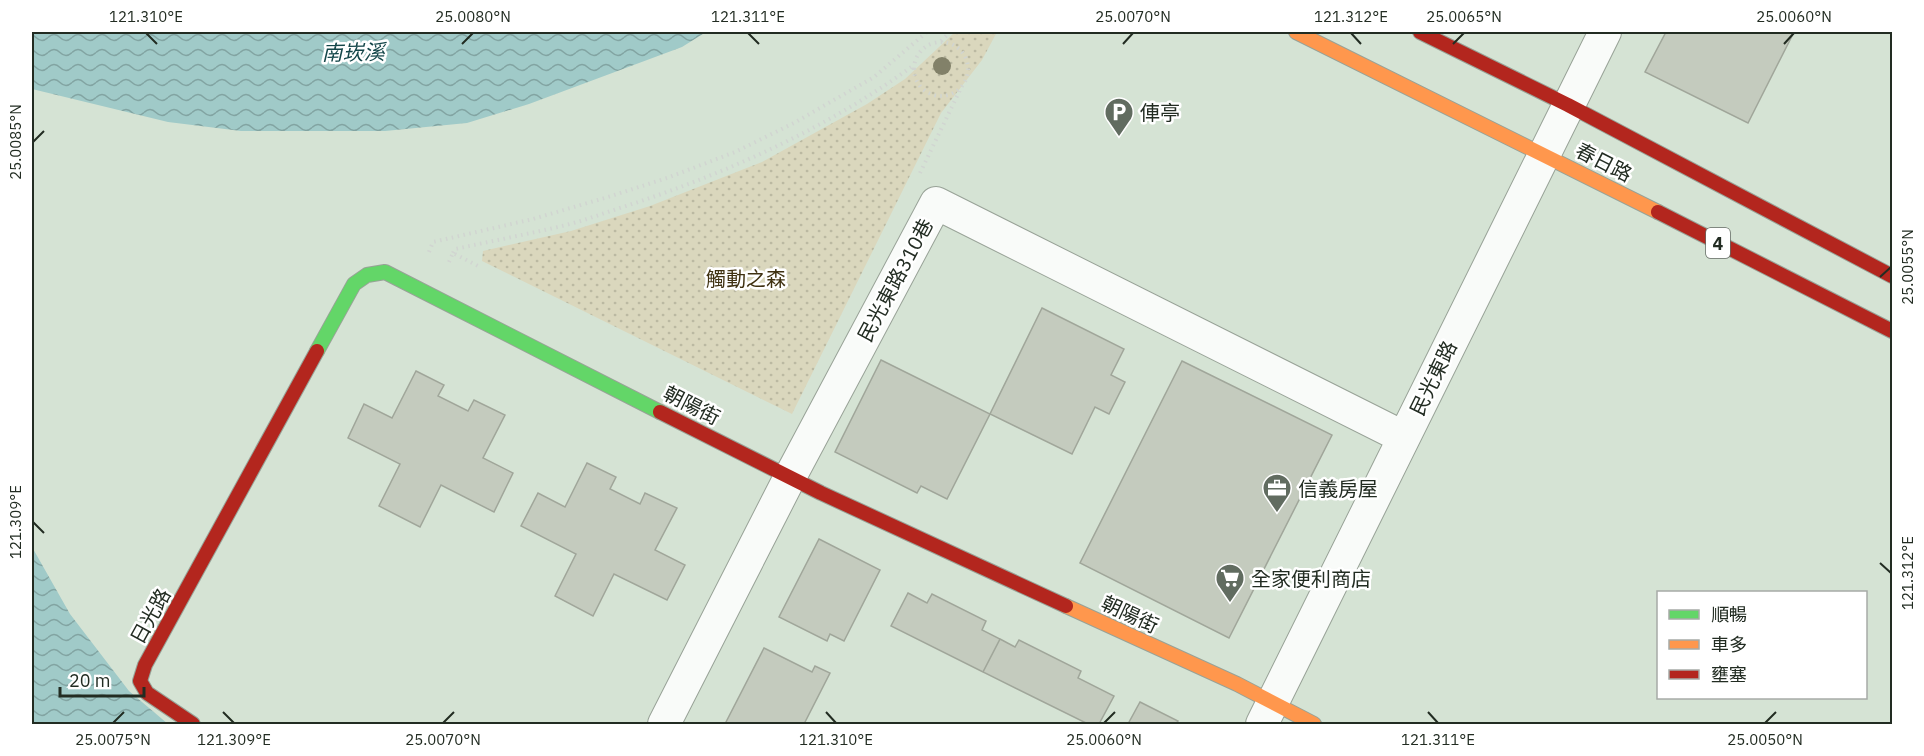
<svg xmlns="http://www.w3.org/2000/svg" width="1924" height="756" viewBox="0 0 1924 756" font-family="'IBM Plex Sans','Noto Sans TC',sans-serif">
  <defs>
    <pattern id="green-dots" width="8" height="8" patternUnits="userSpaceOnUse" patternTransform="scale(1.5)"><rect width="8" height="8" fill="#dad7bd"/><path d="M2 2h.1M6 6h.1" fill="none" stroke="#bbb9a2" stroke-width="1.8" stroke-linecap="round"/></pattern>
    <pattern id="water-waves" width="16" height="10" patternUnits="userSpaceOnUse" patternTransform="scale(1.5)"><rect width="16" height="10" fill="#a0cac8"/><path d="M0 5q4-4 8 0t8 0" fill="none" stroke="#82a4a2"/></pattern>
  </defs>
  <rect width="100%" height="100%" fill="#d5e3d4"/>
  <path fill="url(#green-dots)" d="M 955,32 L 997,32 L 982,60 L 941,113 L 792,414 L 482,261 L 483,251 L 571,231 L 650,206 L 762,162 L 867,104 L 905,79 Z"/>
  <path fill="url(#water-waves)" d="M 32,32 L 706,32 L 682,47 L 529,104 L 467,123 L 385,131 L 241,131 L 168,122 L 32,89 Z
    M 32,547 L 70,614 L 129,691 L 168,724 L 32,724 Z"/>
  <path fill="#c4cbbe" stroke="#a0a69a" stroke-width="1.5" d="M 1666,32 L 1794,32 L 1748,123 L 1645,72 Z
    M 1042,308 L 1124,349 L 1111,375 L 1125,382 L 1109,414 L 1095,407 L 1072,454 L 990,414 Z
    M 881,360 L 990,414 L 947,499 L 921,486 L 917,493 L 835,452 Z
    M 1182,361 L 1332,435 L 1229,638 L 1080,563 Z
    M 416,371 L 444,385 L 438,396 L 468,411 L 474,400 L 505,415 L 483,458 L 513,473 L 494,512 L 441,485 L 420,527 L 379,506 L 400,464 L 348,438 L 364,404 L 392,418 Z
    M 587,463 L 616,477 L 610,489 L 640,504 L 645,493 L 677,508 L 655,550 L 685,565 L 667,600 L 614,574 L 593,616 L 555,596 L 576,554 L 521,526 L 538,493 L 565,507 Z
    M 819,539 L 880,570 L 844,641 L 830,634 L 827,641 L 779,617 Z
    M 908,593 L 927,603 L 932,594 L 986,621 L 982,630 L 1000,639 L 983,672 L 891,626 Z
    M 1000,639 L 1015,647 L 1019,640 L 1081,671 L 1078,678 L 1114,696 L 1099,724 L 1088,724 L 983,672 Z
    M 764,648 L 812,672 L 815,666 L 830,673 L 804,724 L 725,724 Z
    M 1140,702 L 1178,721 L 1176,724 L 1128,724 Z"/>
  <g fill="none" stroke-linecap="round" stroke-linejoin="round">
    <g stroke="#98a297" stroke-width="34">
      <path id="street" d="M 664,724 L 790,477 L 936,203 L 1403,437
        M 1262,724 L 1605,32"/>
    </g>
    <g stroke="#98a297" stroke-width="16">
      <path id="fast" d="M 317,351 L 354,284 L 367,275 L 385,272 L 660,412"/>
    </g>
    <g stroke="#98a297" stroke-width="16">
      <path id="slow" d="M 1296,32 L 1658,212
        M 1066,606 L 1237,684 L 1314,724"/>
    </g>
    <g stroke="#98a297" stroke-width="16">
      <path id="jam" d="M 1420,32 L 1568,105 L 1892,276
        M 1658,212 L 1892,331
        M 660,412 L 821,493 L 1066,606
        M 193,724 L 147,693 L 140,681 L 145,665 L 317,351"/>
    </g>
    <path stroke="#d1d5d1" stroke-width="4" stroke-dasharray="1.5 4.5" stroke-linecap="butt" d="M 941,41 L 950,32
      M914 69a27 27 0 1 1 54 0a27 27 0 1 1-54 0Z
      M 920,173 L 960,90
      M 429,252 L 433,242 L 533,219 L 608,197 L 667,178 L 735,152 L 794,123 L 874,77 L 927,32
      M 453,253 L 455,249 C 492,241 529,234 566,225 C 586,220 604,213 623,207 C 725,174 828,128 914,65
      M 449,262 L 453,253 L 480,267"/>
    <use href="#street" stroke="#f9fbf9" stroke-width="32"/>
    <use href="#fast" stroke="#63d668" stroke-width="14"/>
    <use href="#slow" stroke="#ff974d" stroke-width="14"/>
    <use href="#jam" stroke="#b3261e" stroke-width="14"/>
  </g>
  <circle fill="#828169" cx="942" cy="66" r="9"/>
  <path fill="none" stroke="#222c22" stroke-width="2" d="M 146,33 L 157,44M 748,33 L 759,44M 1351,33 L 1361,44M 462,44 L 473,33M 1123,44 L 1133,33M 1453,44 L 1464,33M 1784,44 L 1794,33M 33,142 L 44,131M 1880,277 L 1891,267M 33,522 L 44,533M 1880,563 L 1891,573M 223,712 L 234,723M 826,712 L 836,723M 1428,712 L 1438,723M 113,723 L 124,712M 443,723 L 454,712M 1104,723 L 1115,712M 1765,723 L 1776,712"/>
  <defs>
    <g id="parking-pin" transform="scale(1.5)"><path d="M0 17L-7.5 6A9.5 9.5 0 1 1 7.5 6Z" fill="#616c60" stroke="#fff"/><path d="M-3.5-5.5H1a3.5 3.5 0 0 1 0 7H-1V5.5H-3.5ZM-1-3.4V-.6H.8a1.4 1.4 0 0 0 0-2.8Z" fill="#fff"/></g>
    <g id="office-pin" transform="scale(1.5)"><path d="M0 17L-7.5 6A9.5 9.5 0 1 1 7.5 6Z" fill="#616c60" stroke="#fff"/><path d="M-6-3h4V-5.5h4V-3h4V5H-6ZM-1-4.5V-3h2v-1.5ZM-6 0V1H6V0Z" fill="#fff"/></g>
    <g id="supermarket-pin" transform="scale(1.5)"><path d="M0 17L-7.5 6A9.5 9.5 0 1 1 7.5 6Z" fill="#616c60" stroke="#fff"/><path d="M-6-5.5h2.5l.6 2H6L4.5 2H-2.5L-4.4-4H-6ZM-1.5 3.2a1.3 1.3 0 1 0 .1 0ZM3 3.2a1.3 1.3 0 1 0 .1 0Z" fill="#fff"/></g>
  </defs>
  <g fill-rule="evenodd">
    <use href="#parking-pin" x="1119" y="112"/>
    <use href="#office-pin" x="1277" y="488"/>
    <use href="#supermarket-pin" x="1230" y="578"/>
  </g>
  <g text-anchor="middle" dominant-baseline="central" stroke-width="5" stroke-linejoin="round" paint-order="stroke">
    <rect fill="#fff" stroke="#646b64" stroke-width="1.5" x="1706" y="228" width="24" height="30" rx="4.5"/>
    <g font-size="18" font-weight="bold" fill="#222c22">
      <text x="1718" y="243">4</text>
    </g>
    <g font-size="20" fill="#222c22" stroke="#fff" text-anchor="start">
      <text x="1140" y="112">俥亭</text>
      <text x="1298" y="488">信義房屋</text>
      <text x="1251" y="578">全家便利商店</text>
    </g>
    <g font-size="20" fill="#222c22" stroke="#fff">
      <text transform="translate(1604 162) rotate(27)">春日路</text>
      <text transform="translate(895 280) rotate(-62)">民光東路310巷</text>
      <text transform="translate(1433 378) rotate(-64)">民光東路</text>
      <text transform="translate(692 405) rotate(27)">朝陽街</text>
      <text transform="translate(1130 614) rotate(25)">朝陽街</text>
      <text transform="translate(150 616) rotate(-61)">日光路</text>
    </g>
    <g font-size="20" fill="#3f3111" stroke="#fff">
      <text x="746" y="278">觸動之森</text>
    </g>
    <g font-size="21" font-style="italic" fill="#144649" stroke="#fff">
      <text transform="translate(353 52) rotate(-1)">南崁溪</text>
    </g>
  </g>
  <rect width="1924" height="756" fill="none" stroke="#ffffff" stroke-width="66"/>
  <rect x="1657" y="591" width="210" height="108" fill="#ffffff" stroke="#a7aba7" stroke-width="1.5"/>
  <rect x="1669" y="610" width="30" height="9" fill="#63d668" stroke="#a7aba7" stroke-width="1.5"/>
  <text x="1711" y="621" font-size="18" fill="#222c22">順暢</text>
  <rect x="1669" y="640" width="30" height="9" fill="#ff974d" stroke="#a7aba7" stroke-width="1.5"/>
  <text x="1711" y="651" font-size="18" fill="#222c22">車多</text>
  <rect x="1669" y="670" width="30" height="9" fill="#b3261e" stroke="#a7aba7" stroke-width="1.5"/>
  <text x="1711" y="681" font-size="18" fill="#222c22">壅塞</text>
  <path d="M60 687v9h84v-9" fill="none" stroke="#222c22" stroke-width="3"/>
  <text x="69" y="687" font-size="18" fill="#222c22" stroke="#ffffff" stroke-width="4.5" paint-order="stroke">20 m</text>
  <rect x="33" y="33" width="1858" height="690" fill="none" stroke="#222c22" stroke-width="2"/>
  <g font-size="15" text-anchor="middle" fill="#222c22">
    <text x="146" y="22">121.310°E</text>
    <text x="473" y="22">25.0080°N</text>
    <text x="748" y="22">121.311°E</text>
    <text x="1133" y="22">25.0070°N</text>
    <text x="1351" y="22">121.312°E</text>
    <text x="1464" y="22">25.0065°N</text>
    <text x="1794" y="22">25.0060°N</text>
    <text transform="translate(16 142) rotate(-90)" y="5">25.0085°N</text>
    <text transform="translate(1908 267) rotate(-90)" y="5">25.0055°N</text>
    <text transform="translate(16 522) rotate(-90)" y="5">121.309°E</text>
    <text transform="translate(1908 573) rotate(-90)" y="5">121.312°E</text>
    <text x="113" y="745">25.0075°N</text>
    <text x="234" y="745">121.309°E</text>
    <text x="443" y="745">25.0070°N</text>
    <text x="836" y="745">121.310°E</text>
    <text x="1104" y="745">25.0060°N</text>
    <text x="1438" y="745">121.311°E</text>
    <text x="1765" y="745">25.0050°N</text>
  </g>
</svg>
